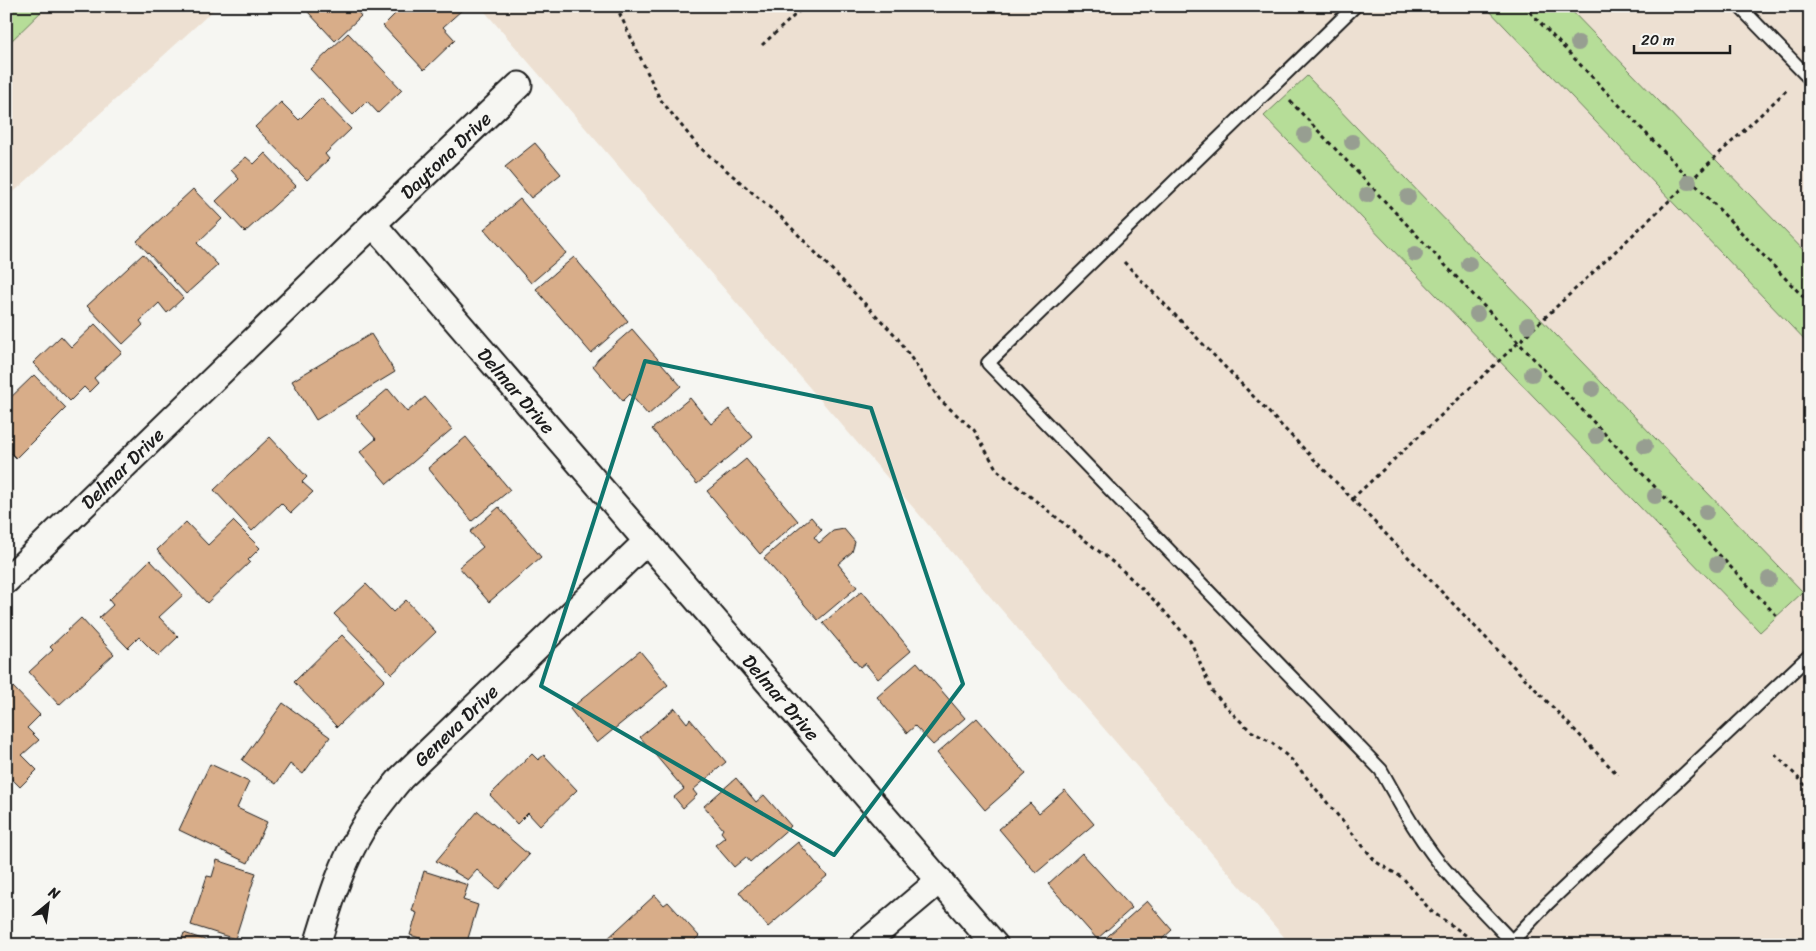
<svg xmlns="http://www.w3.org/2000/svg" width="1816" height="951" viewBox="0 0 1816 951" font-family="Sriracha,sans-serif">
  <rect width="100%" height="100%" fill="#f6f6f2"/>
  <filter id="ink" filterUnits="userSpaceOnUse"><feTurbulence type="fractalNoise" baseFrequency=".02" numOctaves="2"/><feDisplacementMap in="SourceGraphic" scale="10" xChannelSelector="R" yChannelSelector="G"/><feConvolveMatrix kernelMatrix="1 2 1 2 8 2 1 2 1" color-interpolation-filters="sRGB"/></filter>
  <g filter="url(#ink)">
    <path fill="#ede0d2" d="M 6,6 L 218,6 L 6,199 Z
      M 480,6 L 1810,6 L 1810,945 L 1291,945 Z"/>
    <path fill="#b6dd98" stroke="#697c5a" d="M 6,6 L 47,6 L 6,46 Z
      M 1485,6 L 1567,6 L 1810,257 L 1810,346 Z
      M 1307,76 L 1803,592 L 1760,632 L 1264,116 Z"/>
    <path fill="#d8ad89" stroke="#1c1c1c" d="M 314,6 L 353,6 L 361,16 L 335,41 L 308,12 Z
      M 396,6 L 459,6 L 462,10 L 443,27 L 455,40 L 424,70 L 383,26 L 399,10 Z
      M 348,33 L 402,90 L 378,113 L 367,101 L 353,115 L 310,69 Z
      M 321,98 L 351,129 L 325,154 L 329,159 L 307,180 L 255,127 L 281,102 L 299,120 Z
      M 535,143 L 561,174 L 531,198 L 505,167 Z
      M 265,153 L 296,186 L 245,232 L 216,201 L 239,179 L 231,170 L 246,157 L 254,164 Z
      M 193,189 L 222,219 L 197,243 L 218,265 L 186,294 L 137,241 Z
      M 520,199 L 566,253 L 531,283 L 484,229 Z
      M 143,254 L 183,298 L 167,313 L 159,303 L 140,321 L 143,325 L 123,344 L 87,306 Z
      M 574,257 L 628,321 L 591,353 L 536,289 Z
      M 95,324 L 122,352 L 94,378 L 98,383 L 89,392 L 84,387 L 70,401 L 33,363 L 61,336 L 71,347 Z
      M 632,329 L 681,386 L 648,415 L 630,394 L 623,401 L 593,366 L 598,359 Z
      M 371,334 L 395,372 L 316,420 L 292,381 Z
      M 34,375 L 66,408 L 16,458 L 6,448 L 6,402 Z
      M 388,389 L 407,412 L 425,397 L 452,429 L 387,484 L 360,452 L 376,439 L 356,416 Z
      M 690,398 L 711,424 L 729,409 L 753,437 L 697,484 L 652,429 Z
      M 270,437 L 307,477 L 302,482 L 313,492 L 291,513 L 281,503 L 252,531 L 214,490 Z
      M 466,437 L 510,490 L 472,521 L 428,468 Z
      M 746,459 L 798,521 L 760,554 L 707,491 Z
      M 499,507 L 541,557 L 489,602 L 459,567 L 483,547 L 470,532 Z
      M 811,517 L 822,530 L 814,537 L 819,543 L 833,531 L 844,529 L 855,542 L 852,552 L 838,564 L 857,587 L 818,620 L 764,558 Z
      M 233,521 L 260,548 L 248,560 L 250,562 L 207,603 L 157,550 L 186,522 L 208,545 Z
      M 150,560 L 183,595 L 159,617 L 178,637 L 158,656 L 139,637 L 128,648 L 99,618 L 113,605 L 109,600 Z
      M 366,584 L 393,612 L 406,600 L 436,632 L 392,674 L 334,614 Z
      M 862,591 L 911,651 L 878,679 L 865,663 L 860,667 L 823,623 Z
      M 81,618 L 114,654 L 59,705 L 29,672 L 53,650 L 50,647 Z
      M 342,635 L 385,680 L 337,727 L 294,682 Z
      M 640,651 L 668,685 L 597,743 L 570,709 Z
      M 917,662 L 965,718 L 933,745 L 915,726 L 907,733 L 877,697 Z
      M 13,687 L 40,715 L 27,728 L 39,740 L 22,755 L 37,770 L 20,787 L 6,773 L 6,694 Z
      M 283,703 L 330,737 L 303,774 L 290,764 L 276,784 L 242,760 Z
      M 675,708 L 687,723 L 690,719 L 726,762 L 693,790 L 697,795 L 683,808 L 674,797 L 684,789 L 640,737 Z
      M 977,718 L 1026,774 L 985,810 L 937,753 Z
      M 532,754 L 538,760 L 544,755 L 577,790 L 540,826 L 528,813 L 517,824 L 490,795 Z
      M 210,764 L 249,782 L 237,808 L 267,822 L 248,863 L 179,830 Z
      M 736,778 L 756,802 L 764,795 L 791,826 L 750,862 L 746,857 L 734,867 L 715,845 L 725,837 L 721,832 L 723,829 L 704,806 Z
      M 1065,790 L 1094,824 L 1036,873 L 999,829 L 1030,803 L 1039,813 Z
      M 478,811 L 529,855 L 499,889 L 477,870 L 468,880 L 436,861 Z
      M 798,842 L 827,876 L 768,927 L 739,892 Z
      M 1082,853 L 1132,908 L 1097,939 L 1048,884 Z
      M 217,860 L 256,873 L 235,939 L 191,925 L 207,876 L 212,877 Z
      M 424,871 L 468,885 L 463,900 L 478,905 L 466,945 L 442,945 L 410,935 L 417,913 L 412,911 Z
      M 655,895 L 664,905 L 668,902 L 699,936 L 690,945 L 608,945 L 605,941 Z
      M 1147,901 L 1172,930 L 1162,939 L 1167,945 L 1101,945 L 1100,943 Z
      M 184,933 L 220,945 L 180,945 Z"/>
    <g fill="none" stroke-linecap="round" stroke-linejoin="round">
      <g stroke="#1c1c1c" stroke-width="16">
        <path id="lane" d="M 1355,6 L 988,363 L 1381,770 C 1402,808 1423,846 1452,878 C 1472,901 1494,922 1515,945
          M 1739,6 L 1810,79
          M 1512,941 L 1547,904 L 1810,655"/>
      </g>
      <g stroke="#1c1c1c" stroke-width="29">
        <g id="street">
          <path id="s1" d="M 373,224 L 995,945"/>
          <path id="s2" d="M 6,581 L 373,224 L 519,85"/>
          <path id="s3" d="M 317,945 C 329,906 340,866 362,830 C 373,812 387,795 401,778 L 647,541"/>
          <path d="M 863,945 L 940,880"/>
        </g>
      </g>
      <path stroke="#1c1c1c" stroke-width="3" stroke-dasharray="4 4" stroke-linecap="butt" d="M 616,6 L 660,99 L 697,145 L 782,218 L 896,336 L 940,400 L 974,430 L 997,470 L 1120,568 L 1158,604 L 1191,642 L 1212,691 L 1235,716 L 1251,731 L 1272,743 L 1293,761 L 1376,862 L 1403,878 L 1431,911 L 1480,945
        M 1524,6 L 1810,304
        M 762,45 L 805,6
        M 1290,101 L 1777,616
        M 1124,262 L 1618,775
        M 1352,499 L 1789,88
        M 1775,754 L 1810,790"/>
      <use href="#lane" stroke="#f6f6f2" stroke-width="12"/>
      <use href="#street" stroke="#f6f6f2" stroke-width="25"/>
    </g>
    <g fill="#979e91">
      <circle cx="1578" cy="43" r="8"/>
      <circle cx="1305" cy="135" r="8"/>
      <circle cx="1352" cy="142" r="8"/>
      <circle cx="1689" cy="182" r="8"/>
      <circle cx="1367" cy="195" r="8"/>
      <circle cx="1408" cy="197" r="8"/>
      <circle cx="1415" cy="254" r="8"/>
      <circle cx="1469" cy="264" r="8"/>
      <circle cx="1477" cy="314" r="8"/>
      <circle cx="1528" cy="325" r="8"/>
      <circle cx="1532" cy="374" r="8"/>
      <circle cx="1592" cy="389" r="8"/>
      <circle cx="1596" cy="436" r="8"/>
      <circle cx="1645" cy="446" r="8"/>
      <circle cx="1655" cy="496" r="8"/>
      <circle cx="1706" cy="512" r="8"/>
      <circle cx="1717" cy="564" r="8"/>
      <circle cx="1769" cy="579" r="8"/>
    </g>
  </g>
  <path fill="none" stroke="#0f766e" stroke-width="4" stroke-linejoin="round" d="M 645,361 L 871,408 L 963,684 L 834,855 L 541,686 Z"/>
  <g text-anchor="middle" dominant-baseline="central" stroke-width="4" stroke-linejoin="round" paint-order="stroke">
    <g font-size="19" fill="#1c1c1c" stroke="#f6f6f2">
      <text stroke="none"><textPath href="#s2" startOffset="612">Daytona Drive</textPath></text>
      <text stroke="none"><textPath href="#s1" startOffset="220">Delmar Drive</textPath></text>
      <text stroke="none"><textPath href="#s2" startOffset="162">Delmar Drive</textPath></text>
      <text stroke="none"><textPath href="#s1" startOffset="625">Delmar Drive</textPath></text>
      <text stroke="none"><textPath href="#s3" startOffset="265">Geneva Drive</textPath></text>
    </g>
  </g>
  <rect width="1816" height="951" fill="none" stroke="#f6f6f2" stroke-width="25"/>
  <rect x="12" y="12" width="1791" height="926" fill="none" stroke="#1c1c1c" stroke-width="2" filter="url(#ink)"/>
  <g transform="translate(48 904) rotate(29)" stroke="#f6f6f2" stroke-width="4" paint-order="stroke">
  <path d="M0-4L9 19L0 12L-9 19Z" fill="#1c1c1c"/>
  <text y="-8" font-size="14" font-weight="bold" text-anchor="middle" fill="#1c1c1c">N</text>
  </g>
  <path d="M1634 45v8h96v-8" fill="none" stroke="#1c1c1c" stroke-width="2.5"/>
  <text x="1641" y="45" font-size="15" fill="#1c1c1c" stroke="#f6f6f2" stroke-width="4" paint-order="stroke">20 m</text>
</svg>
